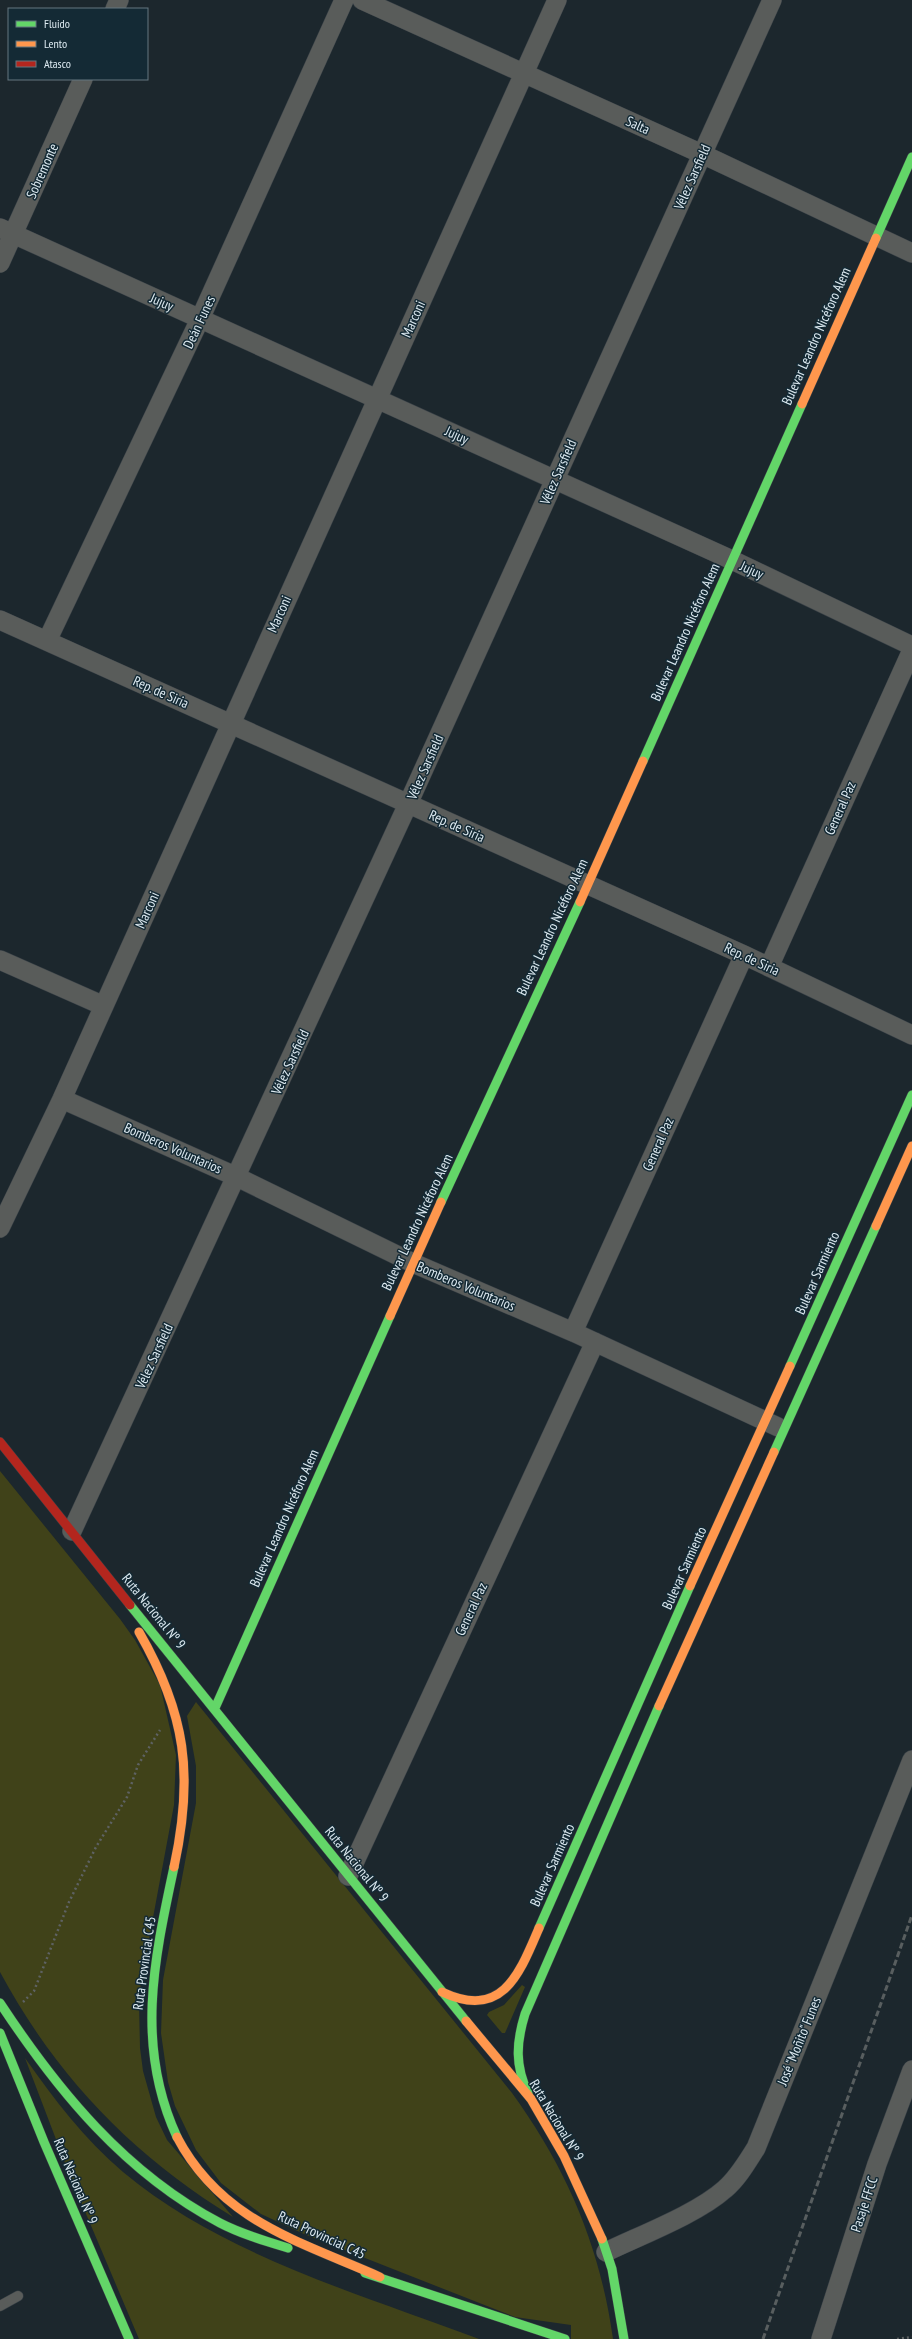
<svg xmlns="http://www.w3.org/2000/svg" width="912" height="2339" viewBox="0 0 912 2339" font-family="'PT Sans Narrow',sans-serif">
  <rect width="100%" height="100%" fill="#1c272d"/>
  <path fill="#404219" d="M 0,1471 L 120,1619 L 135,1640 L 160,1685 L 176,1755 L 174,1805 L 141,1982 L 139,2002 L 140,2048 L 143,2071 L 156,2117 L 167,2140 L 233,2217 C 132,2155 56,2076 0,1972 Z
    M 196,1702 L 512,2093 C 567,2169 600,2246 613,2339 L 571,2339 L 571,2325 L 515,2317 L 304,2234 L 261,2214 L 221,2183 L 196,2150 L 175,2106 L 168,2082 L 161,2033 L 163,1980 L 196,1803 L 196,1766 L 187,1716 Z
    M 522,1985 L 525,1987 L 505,2033 L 502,2033 L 487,2015 L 489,2012 L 504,2005 Z
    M 25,2058 C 54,2099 84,2139 123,2172 C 222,2255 360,2294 479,2339 L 139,2339 L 70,2176 Z"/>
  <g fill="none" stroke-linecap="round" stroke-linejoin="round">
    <g stroke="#394147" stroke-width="11">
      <path id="lane" d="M 0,2306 L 18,2296"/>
    </g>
    <g stroke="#394147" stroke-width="20">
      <path id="street" d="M 362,0 L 702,154 L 912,253
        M 115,9 L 119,0
        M 0,228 L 732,560 L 912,646
        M 0,263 L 83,79
        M 0,620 L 744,955 L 912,1035
        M 47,641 L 200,319 L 344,0
        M 0,960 L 104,1006
        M 769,967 L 912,650
        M 62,1099 L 237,1177 L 413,1263 L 573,1332 L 778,1427
        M 0,1228 L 62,1099 L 557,0
        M 573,1332 L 744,955
        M 72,1531 L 408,804 L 772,0
        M 348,1876 L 595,1342
        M 606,2252 C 641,2235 697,2214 725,2189 C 738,2178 747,2162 756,2148 L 912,1760
        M 821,2339 L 877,2164 L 912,2070"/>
    </g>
    <g stroke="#394147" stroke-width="10">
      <path id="fast" d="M 876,238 L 912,157
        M 643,761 L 802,404
        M 441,1202 L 580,902
        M 790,1366 L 912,1095
        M 774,1452 L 876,1226
        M 130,1605 L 466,2021
        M 215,1708 L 390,1316
        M 174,1867 C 154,1960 135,2046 177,2137
        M 539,1928 L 690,1586
        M 0,2003 C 58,2091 125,2173 220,2223 C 241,2234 265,2241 288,2248
        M 0,2033 L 44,2142 L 129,2339
        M 528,2093 C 515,2066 516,2043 525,2014 L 659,1706
        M 602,2239 L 612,2269 L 624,2339
        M 365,2273 L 565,2339"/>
    </g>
    <g stroke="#394147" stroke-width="10">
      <path id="slow" d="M 802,404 L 876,238
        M 580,902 L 643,761
        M 876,1226 L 912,1146
        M 390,1316 L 441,1202
        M 690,1586 L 790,1366
        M 139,1632 C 186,1714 194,1775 174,1867
        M 659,1706 L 774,1452
        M 442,1992 C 502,2020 519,1975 539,1928
        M 466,2021 L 531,2099 L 564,2156 L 602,2239
        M 177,2137 C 221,2221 299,2241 380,2277"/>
    </g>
    <g stroke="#394147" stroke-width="10">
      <path id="jam" d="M 0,1442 L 130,1605"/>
    </g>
    <path stroke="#5e6263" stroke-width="2.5" stroke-dasharray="2 3" stroke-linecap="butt" d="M 23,2002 L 34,1991 L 69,1902 L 96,1847 L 127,1797 L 138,1765 L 160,1730
      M 897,2339 L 912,2337"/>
    <use href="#lane" stroke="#595c5a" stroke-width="10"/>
    <use href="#street" stroke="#595c5a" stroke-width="19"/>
    <use href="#fast" stroke="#63d668" stroke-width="9"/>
    <use href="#slow" stroke="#ff974d" stroke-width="9"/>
    <use href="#jam" stroke="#b3261e" stroke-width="9"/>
    <path stroke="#585e5f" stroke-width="3" stroke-dasharray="6 3" stroke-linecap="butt" d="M 763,2339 L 912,1915"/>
  </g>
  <g text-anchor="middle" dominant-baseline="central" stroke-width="3" stroke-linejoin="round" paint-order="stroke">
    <g font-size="14" fill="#ddeaf1" stroke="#142a35">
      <text transform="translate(638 125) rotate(25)">Salta</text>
      <text transform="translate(42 171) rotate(-66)">Sobremonte</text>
      <text transform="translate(692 177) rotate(-66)">Vélez Sarsfield</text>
      <text transform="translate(162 302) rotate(24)">Jujuy</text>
      <text transform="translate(413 319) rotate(-66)">Marconi</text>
      <text transform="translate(199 322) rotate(-65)">Deán Funes</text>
      <text transform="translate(816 336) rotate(-66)">Bulevar Leandro Nicéforo Alem</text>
      <text transform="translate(457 435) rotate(25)">Jujuy</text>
      <text transform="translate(558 472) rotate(-66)">Vélez Sarsfield</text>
      <text transform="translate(752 570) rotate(25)">Jujuy</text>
      <text transform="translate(279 614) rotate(-66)">Marconi</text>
      <text transform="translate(685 632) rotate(-66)">Bulevar Leandro Nicéforo Alem</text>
      <text transform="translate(161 692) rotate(24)">Rep. de Siria</text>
      <text transform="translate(425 767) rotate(-66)">Vélez Sarsfield</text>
      <text transform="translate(840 808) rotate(-66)">General Paz</text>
      <text transform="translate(457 826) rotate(24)">Rep. de Siria</text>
      <text transform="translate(147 910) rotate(-66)">Marconi</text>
      <text transform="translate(552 927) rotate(-65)">Bulevar Leandro Nicéforo Alem</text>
      <text transform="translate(752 959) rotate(25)">Rep. de Siria</text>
      <text transform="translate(290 1062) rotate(-65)">Vélez Sarsfield</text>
      <text transform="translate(658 1144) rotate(-66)">General Paz</text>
      <text transform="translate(173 1148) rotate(24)">Bomberos Voluntarios</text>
      <text transform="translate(417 1222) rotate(-65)">Bulevar Leandro Nicéforo Alem</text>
      <text transform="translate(817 1273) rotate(-66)">Bulevar Sarmiento</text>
      <text transform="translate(466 1286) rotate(23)">Bomberos Voluntarios</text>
      <text transform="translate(154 1356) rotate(-65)">Vélez Sarsfield</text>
      <text transform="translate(284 1518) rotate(-66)">Bulevar Leandro Nicéforo Alem</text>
      <text transform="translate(684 1568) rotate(-66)">Bulevar Sarmiento</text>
      <text transform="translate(471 1609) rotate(-65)">General Paz</text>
      <text transform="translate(154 1611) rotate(51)">Ruta Nacional Nº 9</text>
      <text transform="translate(357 1864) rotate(51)">Ruta Nacional Nº 9</text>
      <text transform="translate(552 1865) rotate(-66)">Bulevar Sarmiento</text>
      <text transform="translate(144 1963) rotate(-82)">Ruta Provincial C45</text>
      <text transform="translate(799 2041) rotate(-68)">José "Moñito" Funes</text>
      <text transform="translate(557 2120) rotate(59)">Ruta Nacional Nº 9</text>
      <text transform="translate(76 2181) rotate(67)">Ruta Nacional Nº 9</text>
      <text transform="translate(864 2204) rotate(-72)">Pasaje FFCC</text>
      <text transform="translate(322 2235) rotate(25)">Ruta Provincial C45</text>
    </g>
  </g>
  <rect x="8" y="8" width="140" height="72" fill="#142a35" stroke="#647780"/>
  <rect x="16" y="21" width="20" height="6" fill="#63d668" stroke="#647780"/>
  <text x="44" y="28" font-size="12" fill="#ddeaf1">Fluido</text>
  <rect x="16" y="41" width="20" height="6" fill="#ff974d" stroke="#647780"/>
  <text x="44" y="48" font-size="12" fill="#ddeaf1">Lento</text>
  <rect x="16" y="61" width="20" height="6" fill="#b3261e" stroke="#647780"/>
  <text x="44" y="68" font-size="12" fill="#ddeaf1">Atasco</text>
</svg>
